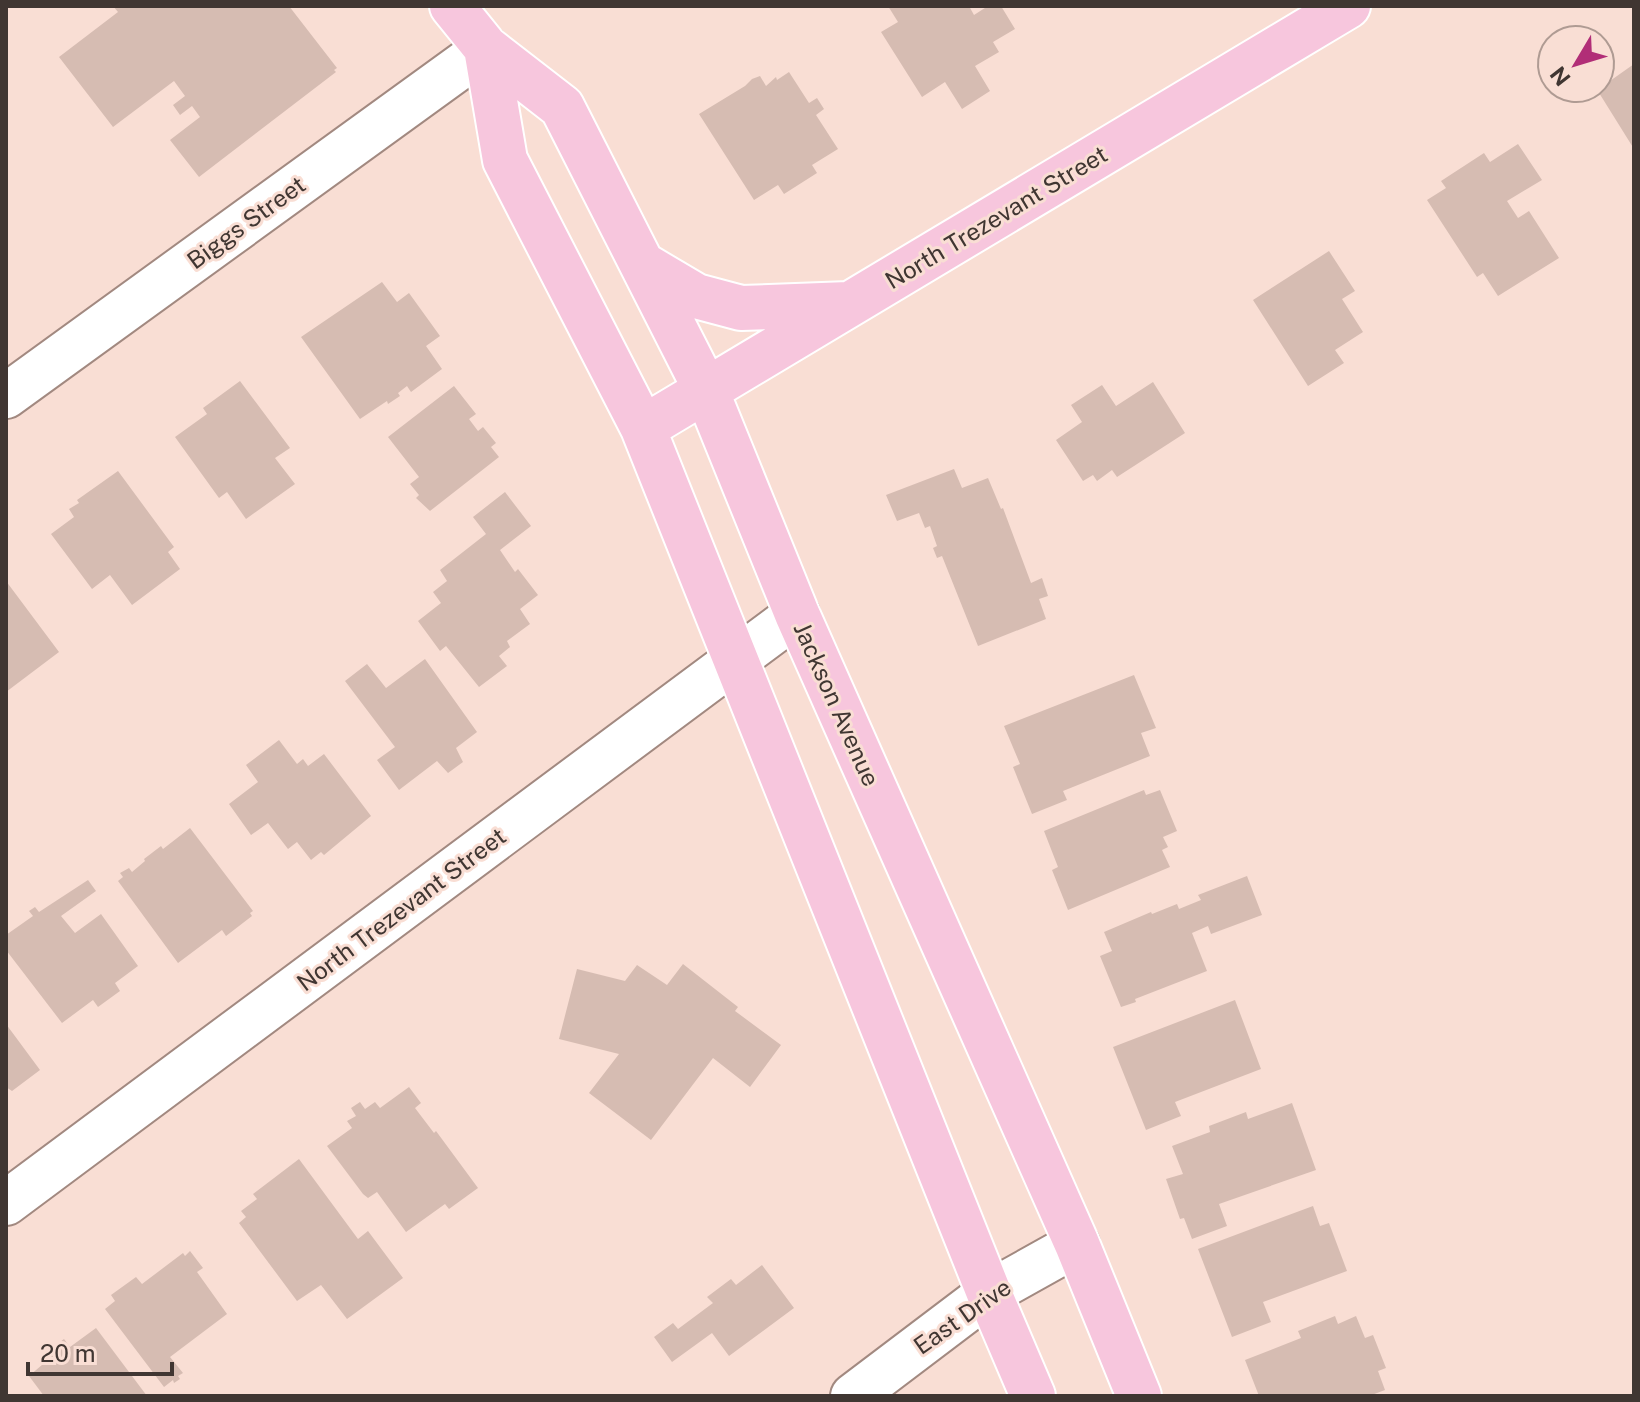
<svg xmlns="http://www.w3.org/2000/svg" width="1640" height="1402" viewBox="0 0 1640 1402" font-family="'Public Sans',sans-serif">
  <rect width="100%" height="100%" fill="#f9ded4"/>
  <path fill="#d6bcb2" d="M 113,6 L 289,6 L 337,68 L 334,70 L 336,72 L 199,177 L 170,140 L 200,117 L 192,106 L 180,115 L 173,105 L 185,96 L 174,81 L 113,127 L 59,57 L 118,12 Z
    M 888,6 L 969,6 L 974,15 L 988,6 L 1001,6 L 1015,29 L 993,42 L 999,52 L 975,66 L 990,91 L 962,109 L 945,82 L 922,97 L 881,32 L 898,22 Z
    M 1634,64 L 1634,149 L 1596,88 L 1600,88 Z
    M 789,72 L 809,103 L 817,98 L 824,109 L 816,115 L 838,149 L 812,165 L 817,173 L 784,194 L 778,185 L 754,200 L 699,114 L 745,86 L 752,79 L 760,76 L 766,86 L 776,77 L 777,80 Z
    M 1518,144 L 1542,180 L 1507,201 L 1518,218 L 1529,211 L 1559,258 L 1498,296 L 1483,273 L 1477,277 L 1427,200 L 1446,188 L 1441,181 L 1484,153 L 1490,162 Z
    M 1329,251 L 1355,291 L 1342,299 L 1363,332 L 1335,350 L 1344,363 L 1308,386 L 1253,300 Z
    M 382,282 L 397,302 L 409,293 L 440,336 L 426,346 L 442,369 L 411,392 L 407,386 L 398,393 L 400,396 L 388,404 L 387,401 L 360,419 L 301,337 Z
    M 240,381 L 290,448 L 275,458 L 295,484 L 246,519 L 227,492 L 219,498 L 175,437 L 207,414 L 203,408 Z
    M 1153,382 L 1185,433 L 1117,477 L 1112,470 L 1097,481 L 1093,475 L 1083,481 L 1056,440 L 1082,422 L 1071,405 L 1102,385 L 1116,406 Z
    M 454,386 L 476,414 L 469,419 L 478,431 L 483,427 L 496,443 L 491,447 L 499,457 L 430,511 L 416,498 L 419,495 L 410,484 L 419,477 L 388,437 Z
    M 954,469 L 962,488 L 988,478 L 1001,509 L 1003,508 L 1031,583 L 1042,578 L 1048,596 L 1039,599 L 1046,619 L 978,646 L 942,556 L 937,558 L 933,548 L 937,546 L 930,526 L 925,528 L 919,513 L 897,521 L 886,495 Z
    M 118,471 L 174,547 L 168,552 L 180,569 L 132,605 L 110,575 L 92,589 L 51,534 L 74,517 L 69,509 L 79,503 L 77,500 Z
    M 505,492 L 531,526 L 500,550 L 515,572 L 518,569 L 538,595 L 520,609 L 530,624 L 507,641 L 510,647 L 499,656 L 507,666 L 479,687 L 446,646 L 440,651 L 418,621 L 441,603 L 433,592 L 447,581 L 440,570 L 486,534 L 473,517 Z
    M 6,581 L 59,652 L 6,692 Z
    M 425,659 L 477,732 L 456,748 L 463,762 L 448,773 L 437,761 L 399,790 L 377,760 L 395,747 L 345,681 L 367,664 L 386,688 Z
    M 1134,675 L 1156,728 L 1141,733 L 1150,756 L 1063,791 L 1067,800 L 1032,814 L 1013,767 L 1020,764 L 1004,726 Z
    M 279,740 L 297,764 L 303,759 L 308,766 L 324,754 L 371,816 L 324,855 L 321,852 L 311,860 L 297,842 L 288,849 L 268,823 L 251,835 L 229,804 L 258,782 L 246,765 Z
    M 1144,790 L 1146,795 L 1160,790 L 1177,831 L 1163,837 L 1168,847 L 1162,850 L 1170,867 L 1068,910 L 1052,870 L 1058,867 L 1044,831 Z
    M 190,828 L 253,911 L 250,913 L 252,916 L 226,936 L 222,930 L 178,963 L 118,881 L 123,877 L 120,873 L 129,868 L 132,872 L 145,861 L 144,859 L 161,846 L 163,849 Z
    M 1247,876 L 1262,915 L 1211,934 L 1208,926 L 1192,933 L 1207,971 L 1135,999 L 1136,1002 L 1121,1007 L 1100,956 L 1112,951 L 1104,932 L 1151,912 L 1152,914 L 1177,904 L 1179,909 L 1201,900 L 1198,895 Z
    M 88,880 L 96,891 L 61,916 L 75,933 L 101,914 L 138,966 L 115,983 L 120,991 L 98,1007 L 93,1000 L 62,1023 L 6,950 L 6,935 L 33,916 L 29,911 L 35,907 L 39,912 Z
    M 683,964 L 738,1007 L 735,1011 L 781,1045 L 750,1087 L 713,1058 L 651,1140 L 589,1093 L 619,1054 L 559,1039 L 577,969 L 625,981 L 637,965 L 667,985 Z
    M 1235,1000 L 1261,1069 L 1175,1102 L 1181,1116 L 1146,1130 L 1113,1047 Z
    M 6,1024 L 40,1070 L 12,1091 L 6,1087 Z
    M 409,1087 L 421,1103 L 415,1108 L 434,1133 L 436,1131 L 478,1188 L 449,1209 L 445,1204 L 406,1232 L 377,1192 L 368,1198 L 363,1194 L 327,1146 L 352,1128 L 347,1121 L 356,1116 L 351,1108 L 360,1102 L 365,1109 L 375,1102 L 380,1108 Z
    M 1292,1103 L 1316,1170 L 1219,1204 L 1227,1226 L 1192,1239 L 1184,1218 L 1180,1219 L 1166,1179 L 1183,1174 L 1172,1146 L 1210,1132 L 1209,1126 L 1246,1112 L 1248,1119 Z
    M 299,1159 L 358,1239 L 368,1231 L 403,1278 L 347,1319 L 321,1285 L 297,1301 L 239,1223 L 246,1217 L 241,1211 L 257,1199 L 253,1194 Z
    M 1313,1206 L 1320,1226 L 1329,1223 L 1347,1271 L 1263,1302 L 1271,1322 L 1232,1337 L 1198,1249 Z
    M 190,1251 L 203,1268 L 197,1272 L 227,1314 L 170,1357 L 183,1373 L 178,1376 L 180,1379 L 174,1383 L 173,1380 L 164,1387 L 105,1309 L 115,1301 L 111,1295 L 136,1277 L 142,1284 L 183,1253 L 185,1256 Z
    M 762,1265 L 794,1308 L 729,1356 L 712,1333 L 672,1362 L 654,1337 L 673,1323 L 678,1329 L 713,1303 L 707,1297 L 731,1279 L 736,1285 Z
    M 1335,1316 L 1338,1324 L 1356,1316 L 1365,1338 L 1373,1335 L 1386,1368 L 1378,1371 L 1385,1390 L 1369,1396 L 1259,1396 L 1245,1360 L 1301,1338 L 1298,1331 Z
    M 96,1328 L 147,1396 L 44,1396 L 29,1376 L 49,1359 L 46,1353 L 64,1339 L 70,1347 Z"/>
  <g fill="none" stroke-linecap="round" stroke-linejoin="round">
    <g stroke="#a28980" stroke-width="48">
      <path id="minor" d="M 6,396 L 486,48
        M 6,1203 L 797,614
        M 853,1396 L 989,1293 L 1077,1244"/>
    </g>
    <g stroke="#fff" stroke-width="48">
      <path id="major" d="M 452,6 L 486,48 L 562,107 L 706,390 L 797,614 L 1077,1244 L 1139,1396
        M 486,48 L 505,160 L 643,428 L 989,1293 L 1033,1396
        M 642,264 L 696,296 L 741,308 L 849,304
        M 643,428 L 1348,6"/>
    </g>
    <use href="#minor" stroke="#fff" stroke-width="44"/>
    <use href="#major" stroke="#f7c6dd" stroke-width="44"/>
  </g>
  <g text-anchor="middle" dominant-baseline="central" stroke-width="6" stroke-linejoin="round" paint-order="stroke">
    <g font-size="24" fill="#403632" stroke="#f9ded4">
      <text transform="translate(996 217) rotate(-31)">North Trezevant Street</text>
      <text transform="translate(246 222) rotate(-36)">Biggs Street</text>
      <text transform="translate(837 704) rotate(66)">Jackson Avenue</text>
      <text transform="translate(401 909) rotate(-37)">North Trezevant Street</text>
      <text transform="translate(962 1316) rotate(-35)">East Drive</text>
    </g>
  </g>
  <rect width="1640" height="1402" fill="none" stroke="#403632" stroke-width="16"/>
  <g transform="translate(1576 64) rotate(232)"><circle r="38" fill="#f9ded4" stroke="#af9b93" stroke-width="2"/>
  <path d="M0-6L14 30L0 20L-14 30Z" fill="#b12e77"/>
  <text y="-12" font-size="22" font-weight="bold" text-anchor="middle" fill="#403632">N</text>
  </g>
  <path d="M28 1362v12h144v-12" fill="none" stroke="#403632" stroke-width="4"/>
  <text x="40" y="1362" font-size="24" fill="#403632" stroke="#f9ded4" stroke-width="6" paint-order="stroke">20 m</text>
</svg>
